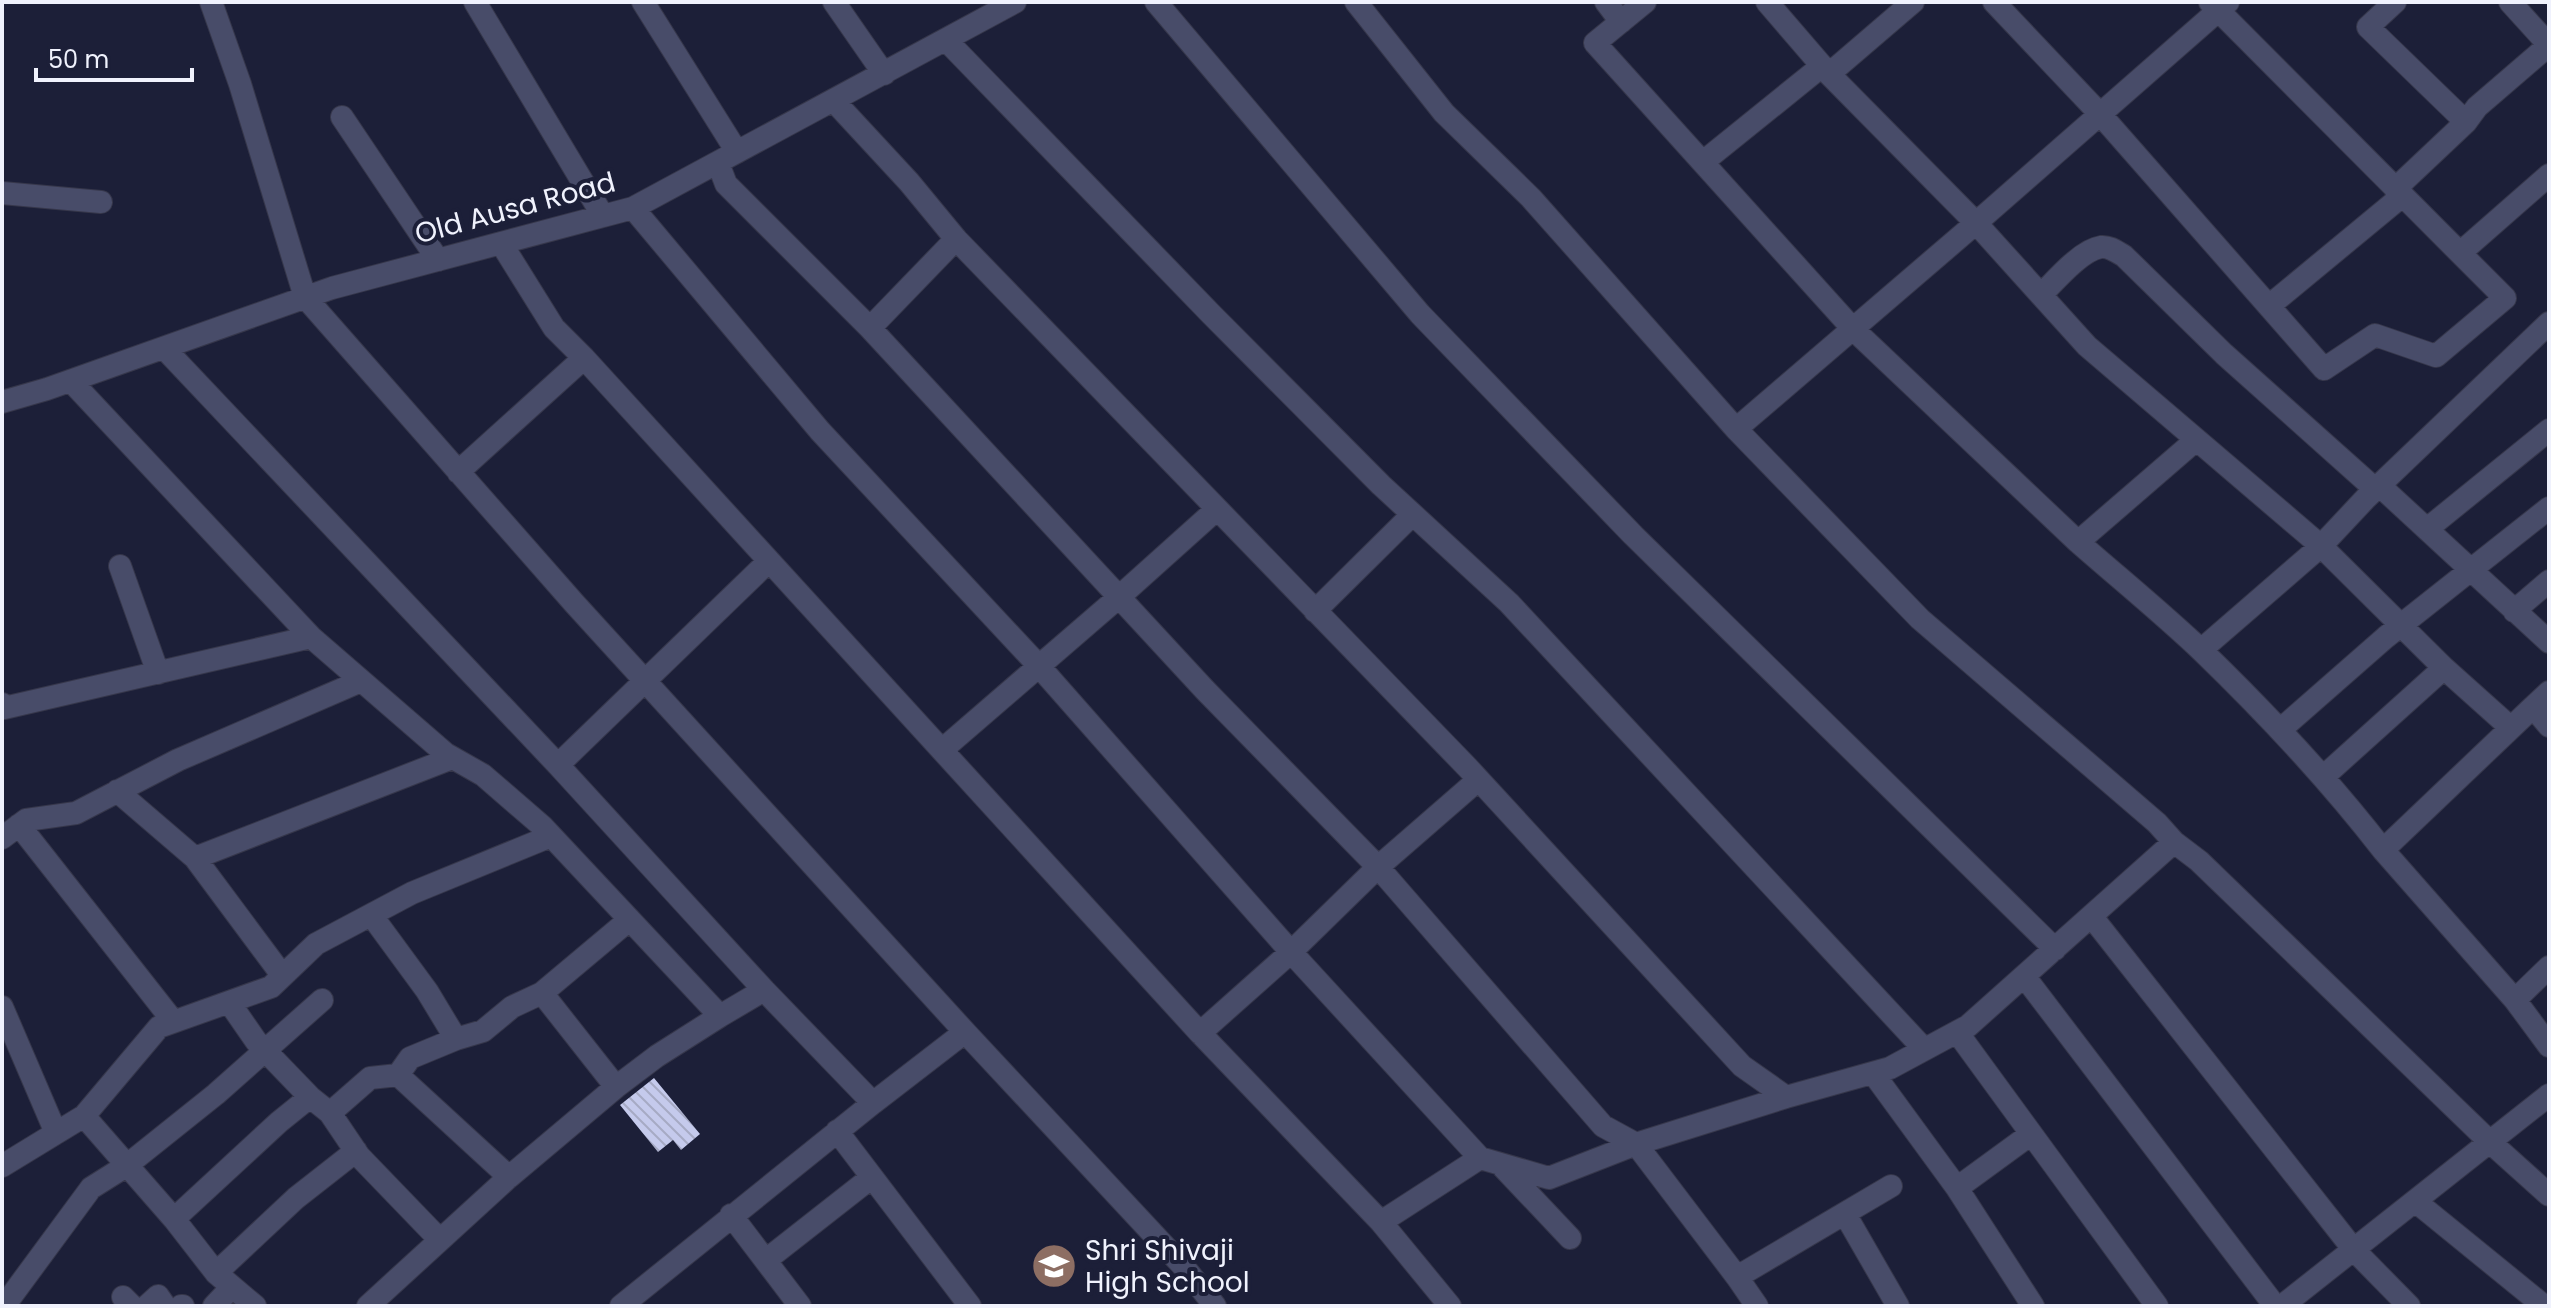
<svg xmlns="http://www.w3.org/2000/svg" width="2551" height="1308" viewBox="0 0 2551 1308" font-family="Poppins,sans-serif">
  <defs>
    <pattern id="building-back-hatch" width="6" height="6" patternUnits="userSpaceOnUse" patternTransform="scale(2)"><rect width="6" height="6" fill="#c5caec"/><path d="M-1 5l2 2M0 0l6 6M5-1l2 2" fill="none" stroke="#a6aac4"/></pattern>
  </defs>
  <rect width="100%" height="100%" fill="#1c1f38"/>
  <path fill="url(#building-back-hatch)" d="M 654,1078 L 700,1134 L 681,1150 L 673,1140 L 658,1152 L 620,1105 Z"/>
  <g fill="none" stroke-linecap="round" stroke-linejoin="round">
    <g stroke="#36374b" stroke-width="24">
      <path id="minor" d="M 211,2 L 240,84 L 305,297 L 574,603 L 965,1032 L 1184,1267 L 1215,1306
        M 475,2 L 603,216
        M 643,2 L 737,152
        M 834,2 L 884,74
        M 1156,2 L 1420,314 L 1633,535 L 2055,949
        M 1356,2 L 1444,113 L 1531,198 L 1736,429 L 1976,223 L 2228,2
        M 1606,2 L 1621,22
        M 1645,2 L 1595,43 L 1853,329 L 2078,542 L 2196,440
        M 1767,2 L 1829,74 L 1913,2
        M 1994,2 L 2100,114 L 2324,369 L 2375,335 L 2436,356 L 2505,298 L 2460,253
        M 2210,2 L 2460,253 L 2549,175
        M 2395,2 L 2368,27 L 2466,122 L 2477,107 L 2549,45
        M 2510,2 L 2549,45
        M 946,40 L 1211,314 L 1381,485 L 1509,603 L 1924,1049
        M 1829,74 L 1976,223 L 2087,346 L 2321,546 L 2366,498 L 2549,323
        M 834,101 L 909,182 L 956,239 L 1468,768 L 1742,1066 L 1786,1097 L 1890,1068 L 1968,1026 L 2174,842
        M 342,117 L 438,260
        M 1703,162 L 1822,66
        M 718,163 L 726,184 L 870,328 L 956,239
        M 2395,189 L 2466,122
        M 2,193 L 101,202
        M 633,208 L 820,431 L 1038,665 L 1291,952 L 1378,867 L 1603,1126 L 1636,1144 L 1786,1097
        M 501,243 L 554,328 L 584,358 L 1200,1033 L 1291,952 L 1480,1158
        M 2041,295 C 2055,281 2081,250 2101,247 C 2110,246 2117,252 2124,256 L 2224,354 L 2375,489
        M 2269,306 L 2402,196
        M 870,328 L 1119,597 L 1217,509
        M 164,348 L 558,765 L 769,561
        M 71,381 L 311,637 L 446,754 L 483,775 L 542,826 L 720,1016 L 764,990
        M 2,402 L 47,389 L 332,288 L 633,208 L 1015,2
        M 1736,429 L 1920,619 L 2157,823 L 2174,842 L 2199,861 L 2490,1142 L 2549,1195
        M 458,472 L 584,358
        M 2379,485 L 2549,642
        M 2427,529 L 2549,430
        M 2078,542 C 2119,578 2162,613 2202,651 C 2266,713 2328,779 2383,850
        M 120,566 L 158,673
        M 1315,611 L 1412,515
        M 2514,611 L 2549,581
        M 2201,650 L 2321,546 L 2444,668 L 2323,777
        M 2444,668 L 2511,728
        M 2,704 L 4,708 L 311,637
        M 2533,707 L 2549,692
        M 2549,726 L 2533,707 L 2383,850 L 2515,1000 L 2549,967
        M 2280,730 L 2386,637 L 2549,508
        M 943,749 L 1119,597 L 1205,690 L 1378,867 L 1478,780
        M 558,765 L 764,990 L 873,1103 L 965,1032
        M 117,791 L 195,858 L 282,975
        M 19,825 L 173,1021
        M 2,838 L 26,820 L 76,813 L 178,760 L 361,681
        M 195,858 L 452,758
        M 372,916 L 427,991 L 456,1039
        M 2092,917 L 2354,1250 L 2409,1306
        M 2024,976 L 2275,1306
        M 542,993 L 629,920
        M 2515,1000 L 2549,1046
        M 229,1002 L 256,1041 L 310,1097 L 330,1113 L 359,1156 L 440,1240
        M 2,1007 L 56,1133
        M 1957,1032 L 2157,1306
        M 1200,1033 L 1381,1222 L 1480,1158 L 1549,1178 L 1636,1144 L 1737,1277 L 1891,1186
        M 1873,1073 L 1957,1188 L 2031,1134
        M 398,1075 L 509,1177
        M 310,1097 L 279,1122 L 174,1219 L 84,1116 L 159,1027 L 271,987 L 316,944 L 412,893 L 551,836
        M 330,1113 L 370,1078 L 398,1075 L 410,1058 L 456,1039 L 483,1031 L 512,1007 L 542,993 L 616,1087
        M 837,1131 L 970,1306
        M 1501,1165 L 1570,1238
        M 2,1166 L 84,1116
        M 1957,1188 L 2033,1306
        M 2415,1201 L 2544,1306
        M 1845,1214 L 1898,1306
        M 731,1215 L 800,1306
        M 174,1219 L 216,1273
        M 1381,1222 L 1450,1306
        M 766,1260 L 872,1177
        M 1737,1277 L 1757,1306
        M 123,1297 L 132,1306
        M 4,1306 L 91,1188 L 126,1166 L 216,1094 L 322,1000
        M 147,1306 L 158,1296 L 165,1306
        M 181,1306 L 183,1306
        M 214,1306 L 232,1287
        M 255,1306 L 216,1273 L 296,1198 L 356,1151
        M 368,1306 L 509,1177 L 616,1087 L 657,1056 L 720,1016
        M 621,1306 L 873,1103
        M 2282,1306 L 2549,1095"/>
    </g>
    <use href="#minor" stroke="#484c69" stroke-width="22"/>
  </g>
  <defs>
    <g id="school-disc" transform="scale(2.3)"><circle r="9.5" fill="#8d6e63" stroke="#1c1f38"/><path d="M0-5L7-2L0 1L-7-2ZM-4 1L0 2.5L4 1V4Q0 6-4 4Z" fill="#fff"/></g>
  </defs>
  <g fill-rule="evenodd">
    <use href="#school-disc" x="1054" y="1266"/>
  </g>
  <g text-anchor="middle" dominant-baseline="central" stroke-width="8" stroke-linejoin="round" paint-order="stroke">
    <g font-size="28" fill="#f0f2fd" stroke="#1c1f38">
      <text transform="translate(515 208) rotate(-15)">Old Ausa Road</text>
    </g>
    <g font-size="28" fill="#f0f2fd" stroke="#1c1f38" text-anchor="start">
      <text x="1085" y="1250">Shri Shivaji<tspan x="1085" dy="32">High School</tspan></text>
    </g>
  </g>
  <rect width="2551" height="1308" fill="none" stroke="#f0f2fd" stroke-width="8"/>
  <path d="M36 68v12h156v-12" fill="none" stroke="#f0f2fd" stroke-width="4"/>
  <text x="48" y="68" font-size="24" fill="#f0f2fd" stroke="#1c1f38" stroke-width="6" paint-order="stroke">50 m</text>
</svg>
